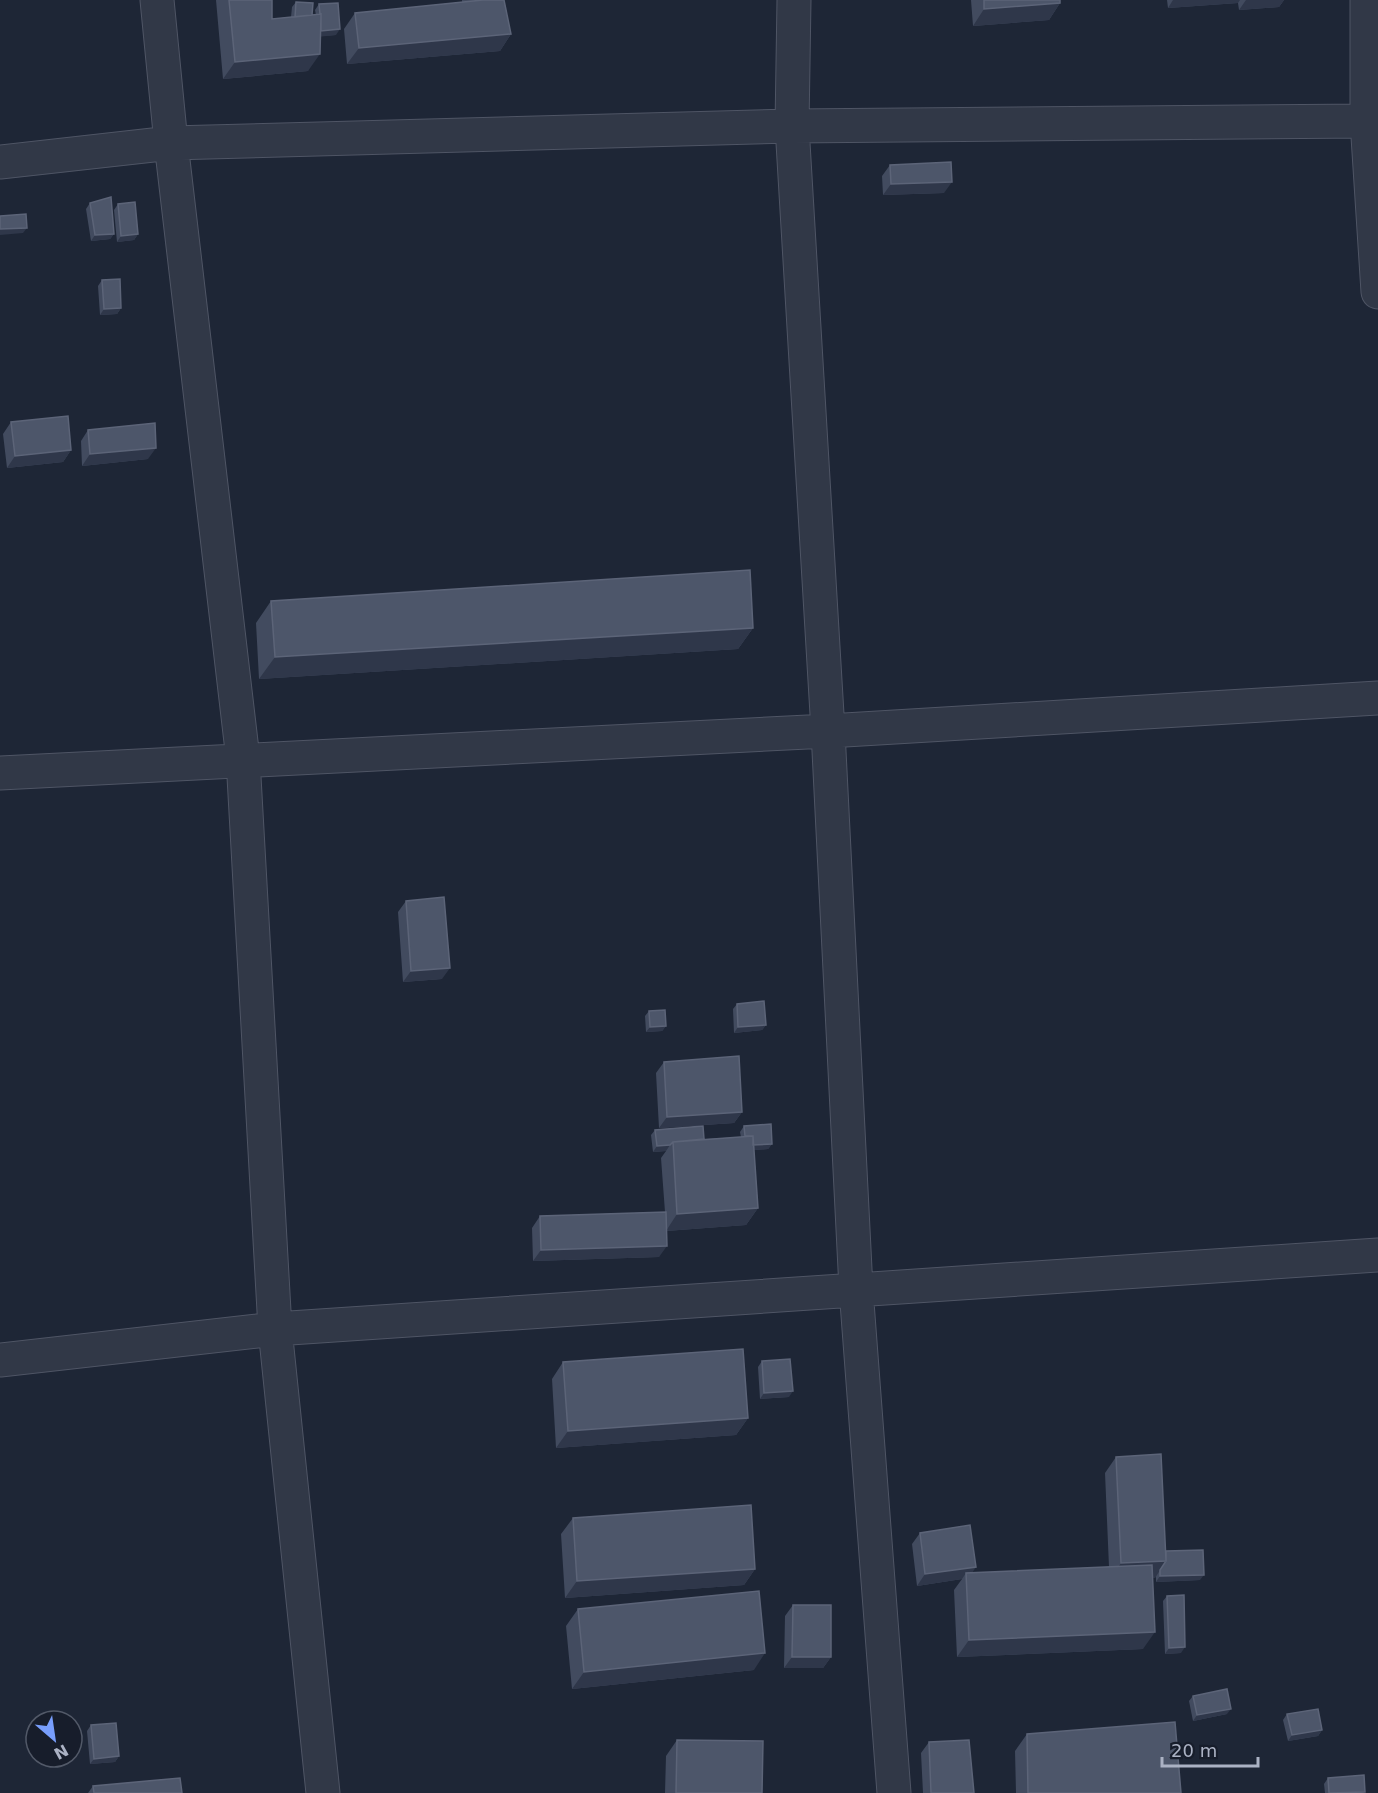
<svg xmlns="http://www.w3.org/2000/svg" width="1378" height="1793" viewBox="0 0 1378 1793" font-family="'DejaVu Sans',sans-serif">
  <rect width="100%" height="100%" fill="#1e2636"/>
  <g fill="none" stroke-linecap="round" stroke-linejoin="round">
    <g stroke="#4f5565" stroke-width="35">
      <path id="minor" d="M 157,0 L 171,143 L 243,759 L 275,1329 L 323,1793
        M 794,0 L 792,126 L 828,731 L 856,1289 L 894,1793
        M 1367,0 L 1367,121 L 1378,292
        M 0,162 L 171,143 L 792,126 L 1367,121
        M 0,773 L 828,731 L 1378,698
        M 0,1360 L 275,1329 L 1378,1255"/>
    </g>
    <use href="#minor" stroke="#313847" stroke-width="33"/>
  </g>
  <path fill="#424b5f" d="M 216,0 L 272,0 L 272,19 L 291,17 L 292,7 L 296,2 L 312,15 L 316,15 L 315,10 L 319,4 L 336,35 L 320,36 L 308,71 L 223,79 Z
    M 462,0 L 504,0 L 511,34 L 500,51 L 347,64 L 344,29 L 355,13 L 462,2 Z
    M 971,0 L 1060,0 L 1060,3 L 1049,20 L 973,26 Z
    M 1167,0 L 1284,0 L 1279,7 L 1239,10 L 1238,3 L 1168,8 Z
    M 890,165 L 944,193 L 883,195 L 882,176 Z
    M 90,203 L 114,234 L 110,239 L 91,241 L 86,209 Z
    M 118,204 L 138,234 L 134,240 L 117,242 L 114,210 Z
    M 102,280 L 121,308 L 117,314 L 100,315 L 98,286 Z
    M 11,422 L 71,450 L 63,462 L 7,468 L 3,434 Z
    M 88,430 L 148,459 L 82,466 L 81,441 Z
    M 271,601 L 753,628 L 738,649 L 259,679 L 256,623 Z
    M 406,901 L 442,979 L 403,982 L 398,912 Z
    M 737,1004 L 766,1025 L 762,1030 L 734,1033 L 733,1009 Z
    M 649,1011 L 666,1026 L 662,1031 L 646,1032 L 645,1016 Z
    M 664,1062 L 742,1112 L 734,1123 L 659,1128 L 656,1073 Z
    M 744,1126 L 772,1144 L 768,1149 L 754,1150 L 758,1208 L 746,1225 L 666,1231 L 659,1257 L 533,1261 L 532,1228 L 540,1216 L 665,1212 L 661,1158 L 666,1151 L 653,1152 L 651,1135 L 655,1130 L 704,1139 L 741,1137 L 740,1132 Z
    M 762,1361 L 789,1397 L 760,1399 L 758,1367 Z
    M 563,1362 L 748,1418 L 736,1435 L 556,1448 L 552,1379 Z
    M 1116,1457 L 1166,1551 L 1200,1580 L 1156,1582 L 1156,1575 L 1155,1578 L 1153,1578 L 1143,1649 L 957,1657 L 954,1590 L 962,1579 L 917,1586 L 912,1544 L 920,1533 L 972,1573 L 1109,1567 L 1105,1473 Z
    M 573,1518 L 755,1569 L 744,1585 L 565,1598 L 561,1534 Z
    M 1167,1596 L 1181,1653 L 1165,1654 L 1163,1601 Z
    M 793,1605 L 831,1657 L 823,1668 L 784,1668 L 785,1616 Z
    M 578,1609 L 754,1670 L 572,1689 L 566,1626 Z
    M 1193,1696 L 1227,1714 L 1193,1721 L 1189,1701 Z
    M 1287,1714 L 1322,1730 L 1318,1736 L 1288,1741 L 1283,1720 Z
    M 91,1725 L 119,1756 L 115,1762 L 90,1764 L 87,1731 Z
    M 1027,1734 L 1181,1793 L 1016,1793 L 1015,1751 Z
    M 677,1740 L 762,1793 L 665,1793 L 666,1756 Z
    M 929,1742 L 974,1793 L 923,1793 L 921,1753 Z
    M 1328,1778 L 1365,1793 L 1325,1793 L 1324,1784 Z
    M 93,1786 L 182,1793 L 88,1793 Z"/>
  <path fill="#2f374a" d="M 1173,0 L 1240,0 L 1238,3 L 1168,8 Z
    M 1246,0 L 1284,0 L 1279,7 L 1239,10 Z
    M 1060,3 L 1049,20 L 973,26 L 984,9 Z
    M 340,29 L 336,35 L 317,37 L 321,31 Z
    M 511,34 L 500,51 L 347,64 L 359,48 Z
    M 320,54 L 308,71 L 223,79 L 235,62 Z
    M 952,182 L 944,193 L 883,195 L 891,184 Z
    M 27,228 L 23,233 L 0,235 L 0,229 Z
    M 114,234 L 110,239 L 91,241 L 95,235 Z
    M 138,234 L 134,240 L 117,242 L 121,236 Z
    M 121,308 L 117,314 L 100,315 L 104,309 Z
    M 156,448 L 148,459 L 82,466 L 90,454 Z
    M 71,450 L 63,462 L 7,468 L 15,456 Z
    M 753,628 L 738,649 L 259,679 L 275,657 Z
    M 450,968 L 442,979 L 403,982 L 411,971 Z
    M 766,1025 L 762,1030 L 734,1033 L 738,1027 Z
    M 666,1026 L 662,1031 L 646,1032 L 650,1027 Z
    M 742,1112 L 734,1123 L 659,1128 L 667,1117 Z
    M 772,1144 L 768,1149 L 742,1151 L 746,1145 Z
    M 670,1145 L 666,1151 L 653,1152 L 657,1146 Z
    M 758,1208 L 746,1225 L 666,1231 L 677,1214 Z
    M 667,1246 L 659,1257 L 533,1261 L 541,1250 Z
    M 793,1391 L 789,1397 L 760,1399 L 764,1393 Z
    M 748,1418 L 736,1435 L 556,1448 L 568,1431 Z
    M 1166,1561 L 1155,1578 L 1110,1580 L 1121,1563 Z
    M 976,1567 L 968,1579 L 966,1573 L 962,1579 L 917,1586 L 925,1574 Z
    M 755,1569 L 744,1585 L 565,1598 L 577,1581 Z
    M 1204,1575 L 1200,1580 L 1156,1582 L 1160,1576 Z
    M 1155,1632 L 1143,1649 L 957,1657 L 969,1640 Z
    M 1185,1647 L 1181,1653 L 1165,1654 L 1169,1648 Z
    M 765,1653 L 754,1670 L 572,1689 L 584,1672 Z
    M 792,1657 L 831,1657 L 823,1668 L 784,1668 Z
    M 1231,1709 L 1227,1714 L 1193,1721 L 1197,1715 Z
    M 1322,1730 L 1318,1736 L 1288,1741 L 1292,1735 Z
    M 119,1756 L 115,1762 L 90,1764 L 94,1759 Z"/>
  <path fill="#4d566a" stroke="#5c6478" stroke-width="1.5" d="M 229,0 L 272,0 L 272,19 L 321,14 L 320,54 L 235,62 Z
    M 483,0 L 504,0 L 511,34 L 359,48 L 355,13 Z
    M 984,0 L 1060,0 L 1060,3 L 984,9 Z
    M 296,2 L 313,3 L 312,15 L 295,17 Z
    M 338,3 L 340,29 L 321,31 L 321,14 L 320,14 L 319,4 Z
    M 951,162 L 952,182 L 891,184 L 890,165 Z
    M 111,197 L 114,234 L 95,235 L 90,203 Z
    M 135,202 L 138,234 L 121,236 L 118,204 Z
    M 26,214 L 27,228 L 0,229 L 0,216 Z
    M 120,279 L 121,308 L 104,309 L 102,280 Z
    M 68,416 L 71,450 L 15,456 L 11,422 Z
    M 155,423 L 156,448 L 90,454 L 88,430 Z
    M 750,570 L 753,628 L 275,657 L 271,601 Z
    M 444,897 L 450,968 L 411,971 L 406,901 Z
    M 764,1001 L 766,1025 L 738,1027 L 737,1004 Z
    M 665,1010 L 666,1026 L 650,1027 L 649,1011 Z
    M 739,1056 L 742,1112 L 667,1117 L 664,1062 Z
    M 771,1124 L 772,1144 L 753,1145 L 753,1136 L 745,1136 L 744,1126 Z
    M 703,1126 L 704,1139 L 673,1142 L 670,1145 L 657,1146 L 655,1130 Z
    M 753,1136 L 758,1208 L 677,1214 L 673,1142 Z
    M 666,1212 L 667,1246 L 541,1250 L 540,1216 Z
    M 743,1349 L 748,1418 L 568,1431 L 563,1362 Z
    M 790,1359 L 793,1391 L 764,1393 L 762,1361 Z
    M 1161,1454 L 1166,1561 L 1121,1563 L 1116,1457 Z
    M 751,1505 L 755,1569 L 577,1581 L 573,1518 Z
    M 970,1525 L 976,1567 L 925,1574 L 920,1533 Z
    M 1203,1550 L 1204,1575 L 1160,1576 L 1160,1570 L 1166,1561 L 1166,1551 Z
    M 1152,1565 L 1155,1632 L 969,1640 L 966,1573 Z
    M 759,1591 L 765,1653 L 584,1672 L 578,1609 Z
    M 1184,1595 L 1185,1647 L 1169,1648 L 1167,1596 Z
    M 793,1605 L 831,1605 L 831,1657 L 792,1657 Z
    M 1227,1689 L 1231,1709 L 1197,1715 L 1193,1696 Z
    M 1318,1709 L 1322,1730 L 1292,1735 L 1287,1714 Z
    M 1175,1722 L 1181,1793 L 1028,1793 L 1027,1734 Z
    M 116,1723 L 119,1756 L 94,1759 L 91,1725 Z
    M 677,1740 L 763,1741 L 762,1793 L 676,1793 Z
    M 969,1740 L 974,1793 L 931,1793 L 929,1742 Z
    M 1364,1775 L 1365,1792 L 1329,1793 L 1328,1778 Z
    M 180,1778 L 182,1793 L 94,1793 L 93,1786 Z"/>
  <g transform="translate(54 1739) rotate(151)"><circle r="28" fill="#171d2b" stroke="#525968" stroke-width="1.5"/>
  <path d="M0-4.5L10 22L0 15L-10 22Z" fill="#789efc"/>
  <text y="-9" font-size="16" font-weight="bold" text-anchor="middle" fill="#abb2c4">N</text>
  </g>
  <path d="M1162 1757v9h96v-9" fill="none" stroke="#abb2c4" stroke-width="3"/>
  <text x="1171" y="1757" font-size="18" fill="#abb2c4" stroke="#171d2b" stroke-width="4.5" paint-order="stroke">20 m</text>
</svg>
